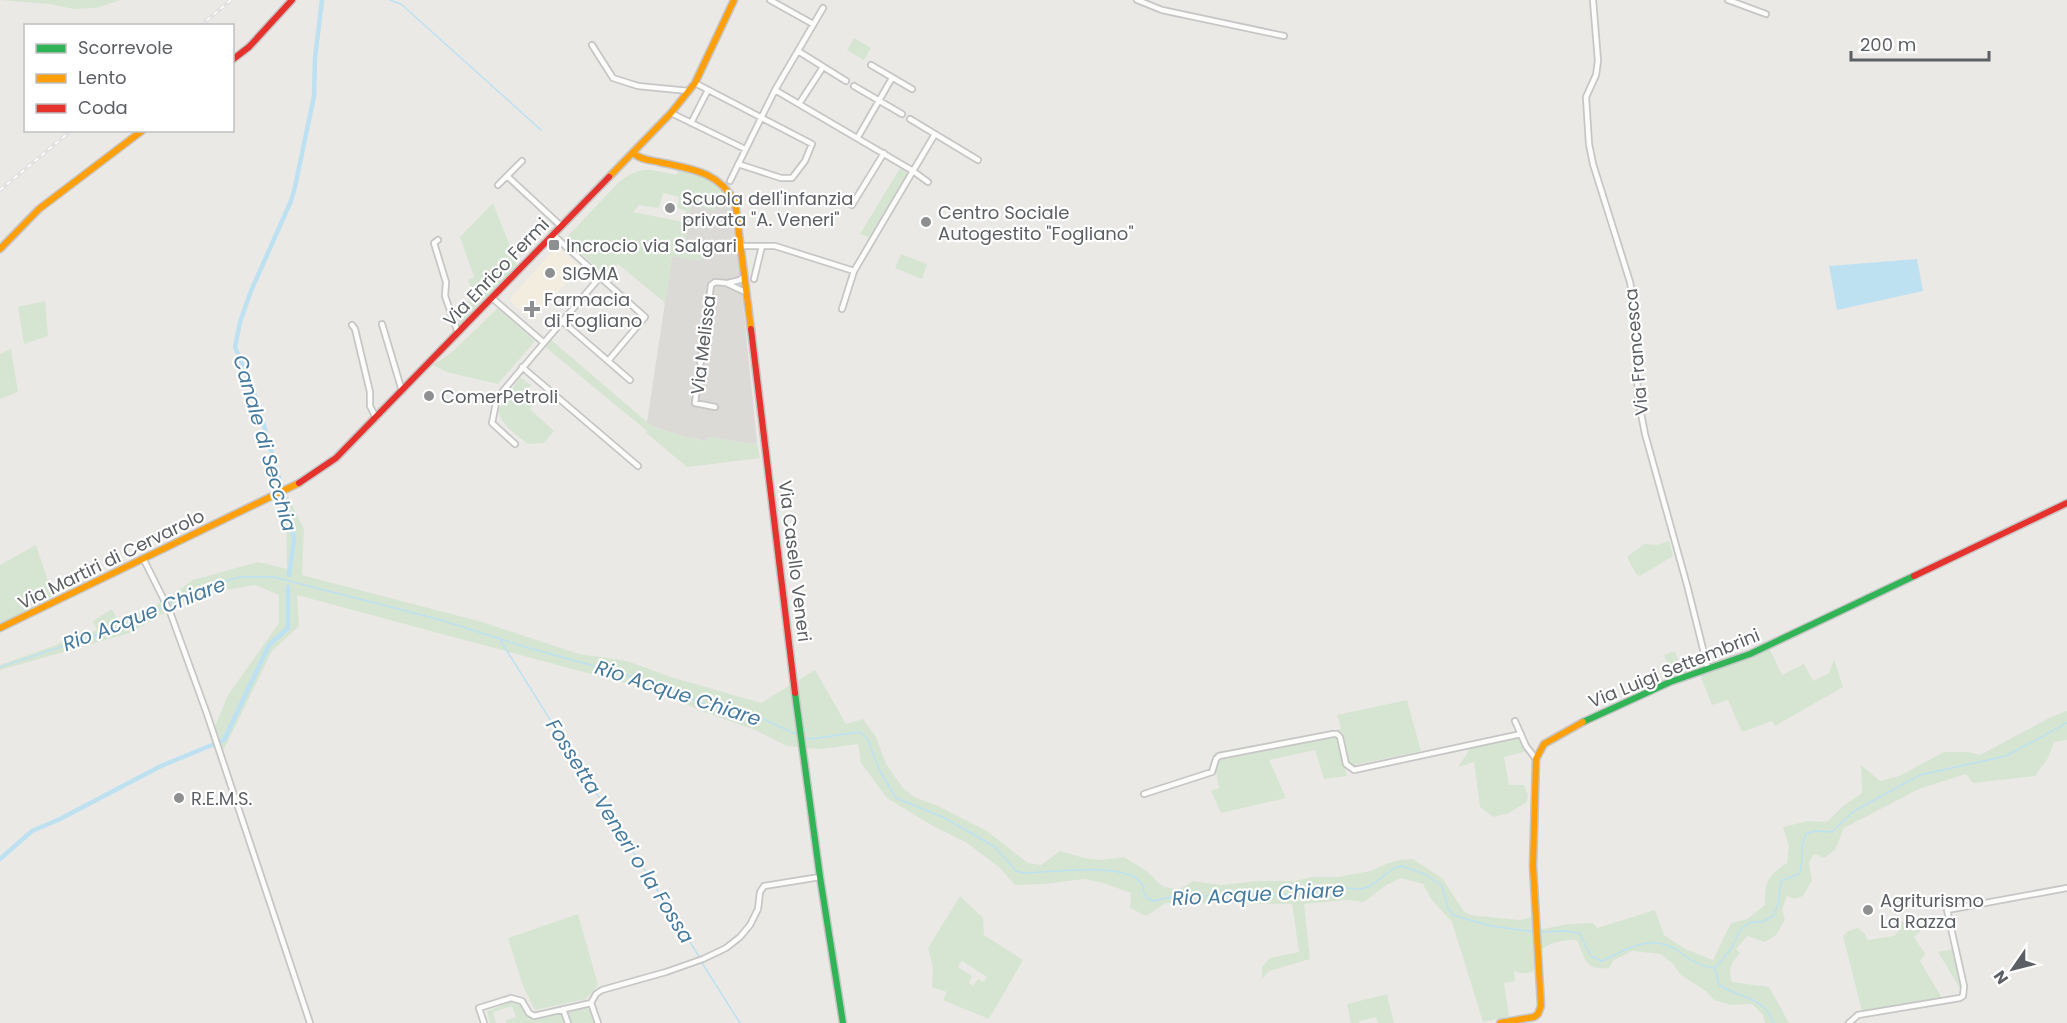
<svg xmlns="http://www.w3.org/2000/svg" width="2067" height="1023" viewBox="0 0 2067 1023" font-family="Poppins,sans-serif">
  <rect width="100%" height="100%" fill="#ebe9e6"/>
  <path fill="#f3ede0" d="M 557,246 L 580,267 L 533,321 L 511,302 L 512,296 Z"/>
  <path fill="#dcdad7" d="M 725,188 L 733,203 L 757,443 L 752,444 L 707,437 L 707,441 L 686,437 L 653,427 L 647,422 L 672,256 L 686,241 L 686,224 L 692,203 L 723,200 Z"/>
  <path fill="#d6e5d2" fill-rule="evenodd" d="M 0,0 L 121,0 L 96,8 L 74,9 L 49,4 Z
    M 854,38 L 871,48 L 864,60 L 847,50 Z
    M 900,168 L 911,175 L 873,239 L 860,234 Z
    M 678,169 L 713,178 L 725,188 L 724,200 L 717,199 L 715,211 L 692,203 L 686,224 L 686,240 L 702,245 L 701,261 L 672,256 L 665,303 L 618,264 L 607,277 L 565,239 L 618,183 C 641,164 650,170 677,175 ZM 663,193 L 679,197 L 677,208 L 686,211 L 683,222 L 633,212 L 639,205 L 659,208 Z
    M 493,203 L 518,267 L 460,326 L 456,306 L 475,297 L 468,280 L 474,277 L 460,237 Z
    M 901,254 L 927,264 L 922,279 L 895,268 Z
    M 45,301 L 48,336 L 24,344 L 18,307 Z
    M 498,308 L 535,341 L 498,384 L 446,372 L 433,365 L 452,352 Z
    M 550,339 L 653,427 L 686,437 L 706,441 L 708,437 L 752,444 L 757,443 L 760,458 L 687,467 L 646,433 L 647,431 L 544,346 Z
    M 11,349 L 18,392 L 0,399 L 0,354 Z
    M 520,377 L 531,385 L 524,393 L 534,403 L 530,409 L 554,431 L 544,443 L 528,444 C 516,434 503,427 498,411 Z
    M 287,495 L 304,529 L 302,575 L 482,622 L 579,654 L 627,661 L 671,677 L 761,703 L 815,670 L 846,724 L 863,719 L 876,737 L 886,764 L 902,787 L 914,797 L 936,805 L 987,831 L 1028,863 L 1041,865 L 1060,851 L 1084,858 L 1102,860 L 1124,857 L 1148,872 L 1162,886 L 1178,890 L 1193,881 L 1222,885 L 1257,881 L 1295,881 L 1312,877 L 1338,877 L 1371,871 L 1386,864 L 1399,860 L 1413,859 L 1442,878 L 1463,910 L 1469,915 L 1520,920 L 1529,918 L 1531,916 L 1534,925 L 1543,929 L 1568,924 L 1593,923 L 1597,928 L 1655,910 L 1664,935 L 1685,949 L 1713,960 L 1731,923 L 1747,919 L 1765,905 C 1765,882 1767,876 1787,863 L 1789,846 L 1783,827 L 1808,821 L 1827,822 L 1843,806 L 1862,793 L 1861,765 L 1880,781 L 1899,776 L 1944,752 L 1969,752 L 1980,755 L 2051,717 L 2067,711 L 2067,740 L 2054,742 L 2048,758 L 2035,776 L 1973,783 L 1966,774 L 1919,789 L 1844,828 L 1835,850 L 1824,858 L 1814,854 L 1809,863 L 1812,880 L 1803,896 L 1795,899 L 1787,896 L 1782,910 L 1785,920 L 1776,935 L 1765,942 L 1747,936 L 1736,949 L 1740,953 C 1731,964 1728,968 1732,982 L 1769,987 L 1789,1023 L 1765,1023 L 1763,1015 L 1752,1004 L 1731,1005 L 1714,1000 L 1707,992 L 1681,975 L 1674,965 L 1661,954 L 1632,951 L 1614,960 L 1609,968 C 1584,971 1586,959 1577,940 C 1568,939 1547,943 1541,950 L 1542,967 C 1532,972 1525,976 1514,971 L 1515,981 L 1504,983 L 1509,1017 L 1483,1022 L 1452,922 L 1431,899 L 1423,884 L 1401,878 L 1385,886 L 1364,902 L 1347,900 L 1304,904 L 1310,959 L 1269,971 L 1262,979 L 1262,967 L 1270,958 L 1299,952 L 1292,904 L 1166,903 L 1146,916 L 1130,908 L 1131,893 L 1103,883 L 1084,879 L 1044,884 L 1015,885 L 1000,868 L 967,843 L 933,826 L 887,798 L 861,763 L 858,744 L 821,749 L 807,748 L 800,702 L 793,704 L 798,747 L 787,746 L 755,730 L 699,710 L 662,693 L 297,595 L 299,626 L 272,651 L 224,749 L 210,738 L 228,695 L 279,623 L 279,595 L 255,585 L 215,592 L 179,604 L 130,633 L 0,670 L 0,665 L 56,645 L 83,630 L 87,635 L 97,630 L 93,621 L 112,609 L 119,622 L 142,611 L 144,614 L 193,580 L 258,562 L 287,569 L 286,516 L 280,498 Z
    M 1669,541 L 1673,556 L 1640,576 L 1636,574 L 1627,557 L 1644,544 L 1657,545 Z
    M 36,545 L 53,596 L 0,624 L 0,565 Z
    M 1769,648 L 1782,675 L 1804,664 L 1813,681 L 1829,673 L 1834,659 L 1843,687 L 1775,726 L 1772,721 L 1742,732 L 1728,700 L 1712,705 L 1700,675 L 1738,662 Z
    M 1675,651 L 1679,662 L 1699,656 L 1702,666 L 1672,676 L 1664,655 Z
    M 1407,700 L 1421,751 L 1345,767 L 1347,776 L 1324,779 L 1315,750 L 1269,760 L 1286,798 L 1221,813 L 1211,791 L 1219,788 L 1213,755 L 1216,752 L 1341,729 L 1337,715 Z
    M 1519,736 L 1527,751 L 1504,757 L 1509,785 L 1524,785 L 1528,795 L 1527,802 L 1509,813 L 1493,817 L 1480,807 L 1474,762 L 1458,767 L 1471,747 Z
    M 960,896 L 983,918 L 984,935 L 1023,960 L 989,1019 L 945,1001 L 943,1000 L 947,992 L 932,987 L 933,968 L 928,948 ZM 962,961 L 987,977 L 983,982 L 978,979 L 973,986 L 969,983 L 972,976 L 958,967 Z
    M 578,914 L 598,985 L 586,999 L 535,1010 L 523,986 L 508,938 Z
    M 1915,918 L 1922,930 L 1914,937 L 1925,954 L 1920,961 L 1942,998 L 1862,1011 L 1843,936 L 1848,931 L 1858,928 L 1865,934 L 1867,940 L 1894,936 L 1898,932 L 1896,927 L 1899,923 Z
    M 1954,949 L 1962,992 L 1938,952 Z
    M 1387,994 L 1394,1023 L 1378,1023 L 1376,1017 L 1359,1021 L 1359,1023 L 1351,1023 L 1347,1004 Z
    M 513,1001 L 521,1003 L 526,1016 L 533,1020 L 580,1006 L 591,1010 L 595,1023 L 506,1023 L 506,1020 L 516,1017 L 512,1006 L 493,1012 L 496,1023 L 490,1023 L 487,1011 Z"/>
  <path fill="#bee1f1" d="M 1917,259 L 1923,291 L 1837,310 L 1829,266 Z"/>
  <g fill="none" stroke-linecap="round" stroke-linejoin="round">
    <path stroke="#bee1f1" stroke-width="1.5" d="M 390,0 L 401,4 L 541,130
      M 500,640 L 700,958
      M 0,667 L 97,635 L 140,619 L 197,589 L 240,577 L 274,577 L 441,620 L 522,646 L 641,679 L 710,706 L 745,711 L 798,735
      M 803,737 L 811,739 L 859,732 L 867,738 L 881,773 L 896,798 L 943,817 L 995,847 L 1016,871 L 1024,873 C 1052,872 1110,864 1134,877 C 1138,879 1141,883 1144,887 L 1143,891 L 1146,897 L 1153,901 L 1176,896 L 1273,896 L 1344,888 L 1362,889 L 1372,885 L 1394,868 L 1402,866 L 1424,874 L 1442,886 L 1448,908 L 1453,915 L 1491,926 L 1536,932
      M 1540,932 L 1567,931 L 1579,933 L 1591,956 L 1602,961 C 1630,948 1653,932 1681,953 C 1691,961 1701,967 1714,968
      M 702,963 L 740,1023
      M 1715,968 L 1731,949 L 1740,930 L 1750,922 L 1762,922 L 1773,916 L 1778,904 L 1781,881 L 1799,874 C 1805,859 1798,847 1807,833 L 1817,831 L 1832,832 L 1854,811 L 1920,775 L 2006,756 L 2067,723
      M 1715,969 L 1719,985 C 1738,997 1767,998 1773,1023"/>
    <path stroke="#bee1f1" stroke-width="4.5" d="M 289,575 L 294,540 L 290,516 L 256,398 L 235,347 L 240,322 L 251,291 L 291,201 L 295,187 L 314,96 L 315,58 L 322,0
      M 0,859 L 32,831 L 60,819 L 161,766 L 224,740 L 269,645 L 288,628 L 288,587"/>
    <g stroke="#c7c6c6" stroke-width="8">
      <path id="street" d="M 770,0 L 813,24
        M 1137,0 L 1162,10 L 1284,36
        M 1593,0 L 1598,61 L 1596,75 L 1586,97 L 1589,144 L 1593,164 L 1630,282 L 1634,305 L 1638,398 L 1645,434 L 1687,585 L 1708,669
        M 1728,0 L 1766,14
        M 592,45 L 613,78 L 638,86 L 689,91
        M 798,51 L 846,81
        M 871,65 L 912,89
        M 695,83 L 812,144 L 805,161 L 792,178 L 781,178 L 738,164
        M 854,86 L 902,114
        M 775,90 L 913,171 L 935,134
        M 799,104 L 823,67
        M 671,113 L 745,149
        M 910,119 L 978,160
        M 691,123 L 708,90
        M 858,137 L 892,78
        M 507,176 L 561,226
        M 730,181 L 775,90 L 823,8
        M 498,185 L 522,161
        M 839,197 L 852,205 L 884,153
        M 553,234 L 567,248
        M 438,240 L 434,243 L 446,282 L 445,296 L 458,333
        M 741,246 L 775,246 L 854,271 L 913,171 L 928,182
        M 570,250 L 600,277
        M 754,279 L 762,246
        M 728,283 L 740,280 L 744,276
        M 492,298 L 543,342
        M 842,309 L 854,271
        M 562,321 L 630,380
        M 382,324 L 402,391
        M 352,325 L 355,329 L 370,392 L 370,406 L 376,418
        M 522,367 L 638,466
        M 715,407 L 695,403 L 711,285 L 715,282 L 726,283 L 745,292
        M 515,444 L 492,423 L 497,398 L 600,277 L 645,317 L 608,361
        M 144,560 L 170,612 L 207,714 L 310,1023
        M 1515,721 L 1526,746 L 1536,759
        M 1144,794 L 1212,772 L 1216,759 L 1219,756 L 1333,734 L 1337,734 L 1340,737 L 1346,764 L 1354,770 L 1521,734
        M 563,1009 L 568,1023
        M 484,1023 L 479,1008 L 511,998 L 522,1001 L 529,1013 L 534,1016 L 591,1003
        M 598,1023 L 591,1003 L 596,994 L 602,990 L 666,972 L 703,959 L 726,948 L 740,937 L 750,925 L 758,909 L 760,892 L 764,886 L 820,877
        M 1849,1023 L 1858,1015 L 1960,998 L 1963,996 L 1964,986 L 1947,910 L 2067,888"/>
    </g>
    <g stroke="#c6c6c7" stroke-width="9">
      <path id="fast" d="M 795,693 L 820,877 L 843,1023
        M 1583,722 L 1670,682 L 1750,654 L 1914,576"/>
    </g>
    <g stroke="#c6c6c7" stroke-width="9">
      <path id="slow" d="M 633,153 C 641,160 650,160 659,162 C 691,169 718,171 735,202 L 751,329
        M 609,177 L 671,113 L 695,83 L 734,0
        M 0,249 L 39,209 L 143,130
        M 0,628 L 299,483
        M 1500,1023 L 1534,1017 L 1538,1014 L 1541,1006 L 1533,866 L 1536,759 L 1544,744 L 1583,722"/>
    </g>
    <g stroke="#c6c6c7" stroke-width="9">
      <path id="jam" d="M 232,60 L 249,47 L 292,0
        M 751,329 L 795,693
        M 299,483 L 336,458 L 609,177
        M 1914,576 L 2067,503"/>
    </g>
    <use href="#street" stroke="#fcfcfb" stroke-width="4.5"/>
    <use href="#fast" stroke="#30b455" stroke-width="6"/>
    <use href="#slow" stroke="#ff9f0a" stroke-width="6"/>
    <use href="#jam" stroke="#e5322d" stroke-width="6"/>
    <g stroke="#e2e2e2" stroke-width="4">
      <path id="rail" d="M 200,26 L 231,0
        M 0,190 L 72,130"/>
    </g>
    <use href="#rail" stroke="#fff" stroke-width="1.5" stroke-dasharray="4.5" stroke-linecap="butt"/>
  </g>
  <g fill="#8e8f91" stroke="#fff" stroke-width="2">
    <circle cx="670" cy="208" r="6"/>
    <circle cx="926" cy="222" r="6"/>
    <rect x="548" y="239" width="12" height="12" rx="3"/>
    <circle cx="550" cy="273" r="6"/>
    <path d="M529 300h6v6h6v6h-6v6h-6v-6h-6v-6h6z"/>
    <circle cx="429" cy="396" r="6"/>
    <circle cx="179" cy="798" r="6"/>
    <circle cx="1868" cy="910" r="6"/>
  </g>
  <g text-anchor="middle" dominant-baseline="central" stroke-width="4.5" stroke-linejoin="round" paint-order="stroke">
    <g font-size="18" fill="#5c5f63" stroke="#fff" text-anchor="start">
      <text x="682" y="198">Scuola dell'infanzia<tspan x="682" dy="21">privata "A. Veneri"</tspan></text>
      <text x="938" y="212">Centro Sociale<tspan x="938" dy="21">Autogestito "Fogliano"</tspan></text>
      <text x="566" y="245">Incrocio via Salgari</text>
      <text x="562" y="273">SIGMA</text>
      <text x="544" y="299">Farmacia<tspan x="544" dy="21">di Fogliano</tspan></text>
      <text x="441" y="396">ComerPetroli</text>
      <text x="191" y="798">R.E.M.S.</text>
      <text x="1880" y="900">Agriturismo<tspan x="1880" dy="21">La Razza</tspan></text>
    </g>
    <g font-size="18" fill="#5c5f63" stroke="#fff">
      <text transform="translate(496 272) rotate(-46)">Via Enrico Fermi</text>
      <text transform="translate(703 345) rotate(-83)">Via Melissa</text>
      <text transform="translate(1636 352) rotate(-95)">Via Francesca</text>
      <text transform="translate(111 559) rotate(-26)">Via Martiri di Cervarolo</text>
      <text transform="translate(795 561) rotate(83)">Via Casello Veneri</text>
      <text transform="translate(1674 668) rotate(-22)">Via Luigi Settembrini</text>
    </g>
    <g font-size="20" font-style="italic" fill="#467a9e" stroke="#fff">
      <text transform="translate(265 443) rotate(74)">Canale di Secchia</text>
      <text transform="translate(144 614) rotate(-21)">Rio Acque Chiare</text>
      <text transform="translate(678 693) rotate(18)">Rio Acque Chiare</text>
      <text transform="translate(620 831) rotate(58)">Fossetta Veneri o la Fossa</text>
      <text transform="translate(1258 894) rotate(-3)">Rio Acque Chiare</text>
    </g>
  </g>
  <rect x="24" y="24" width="210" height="108" fill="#ffffff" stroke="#bebfc1" stroke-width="1.5"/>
  <rect x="36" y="44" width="30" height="9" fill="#30b455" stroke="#bebfc1" stroke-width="1.5"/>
  <text x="78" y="54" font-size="18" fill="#5c5f63">Scorrevole</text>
  <rect x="36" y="74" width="30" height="9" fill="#ff9f0a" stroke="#bebfc1" stroke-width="1.5"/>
  <text x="78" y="84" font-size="18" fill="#5c5f63">Lento</text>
  <rect x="36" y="104" width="30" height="9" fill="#e5322d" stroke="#bebfc1" stroke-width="1.5"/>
  <text x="78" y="114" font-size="18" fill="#5c5f63">Coda</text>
  <g transform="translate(2013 969) rotate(235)" stroke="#ffffff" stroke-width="4.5" paint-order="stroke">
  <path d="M0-4.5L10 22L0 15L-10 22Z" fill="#5c5f63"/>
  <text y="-9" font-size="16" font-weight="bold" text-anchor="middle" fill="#5c5f63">N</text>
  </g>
  <path d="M1851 51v9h138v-9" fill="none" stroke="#5c5f63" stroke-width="3"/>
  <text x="1860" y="51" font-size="18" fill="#5c5f63" stroke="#ffffff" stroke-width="4.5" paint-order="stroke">200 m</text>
</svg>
